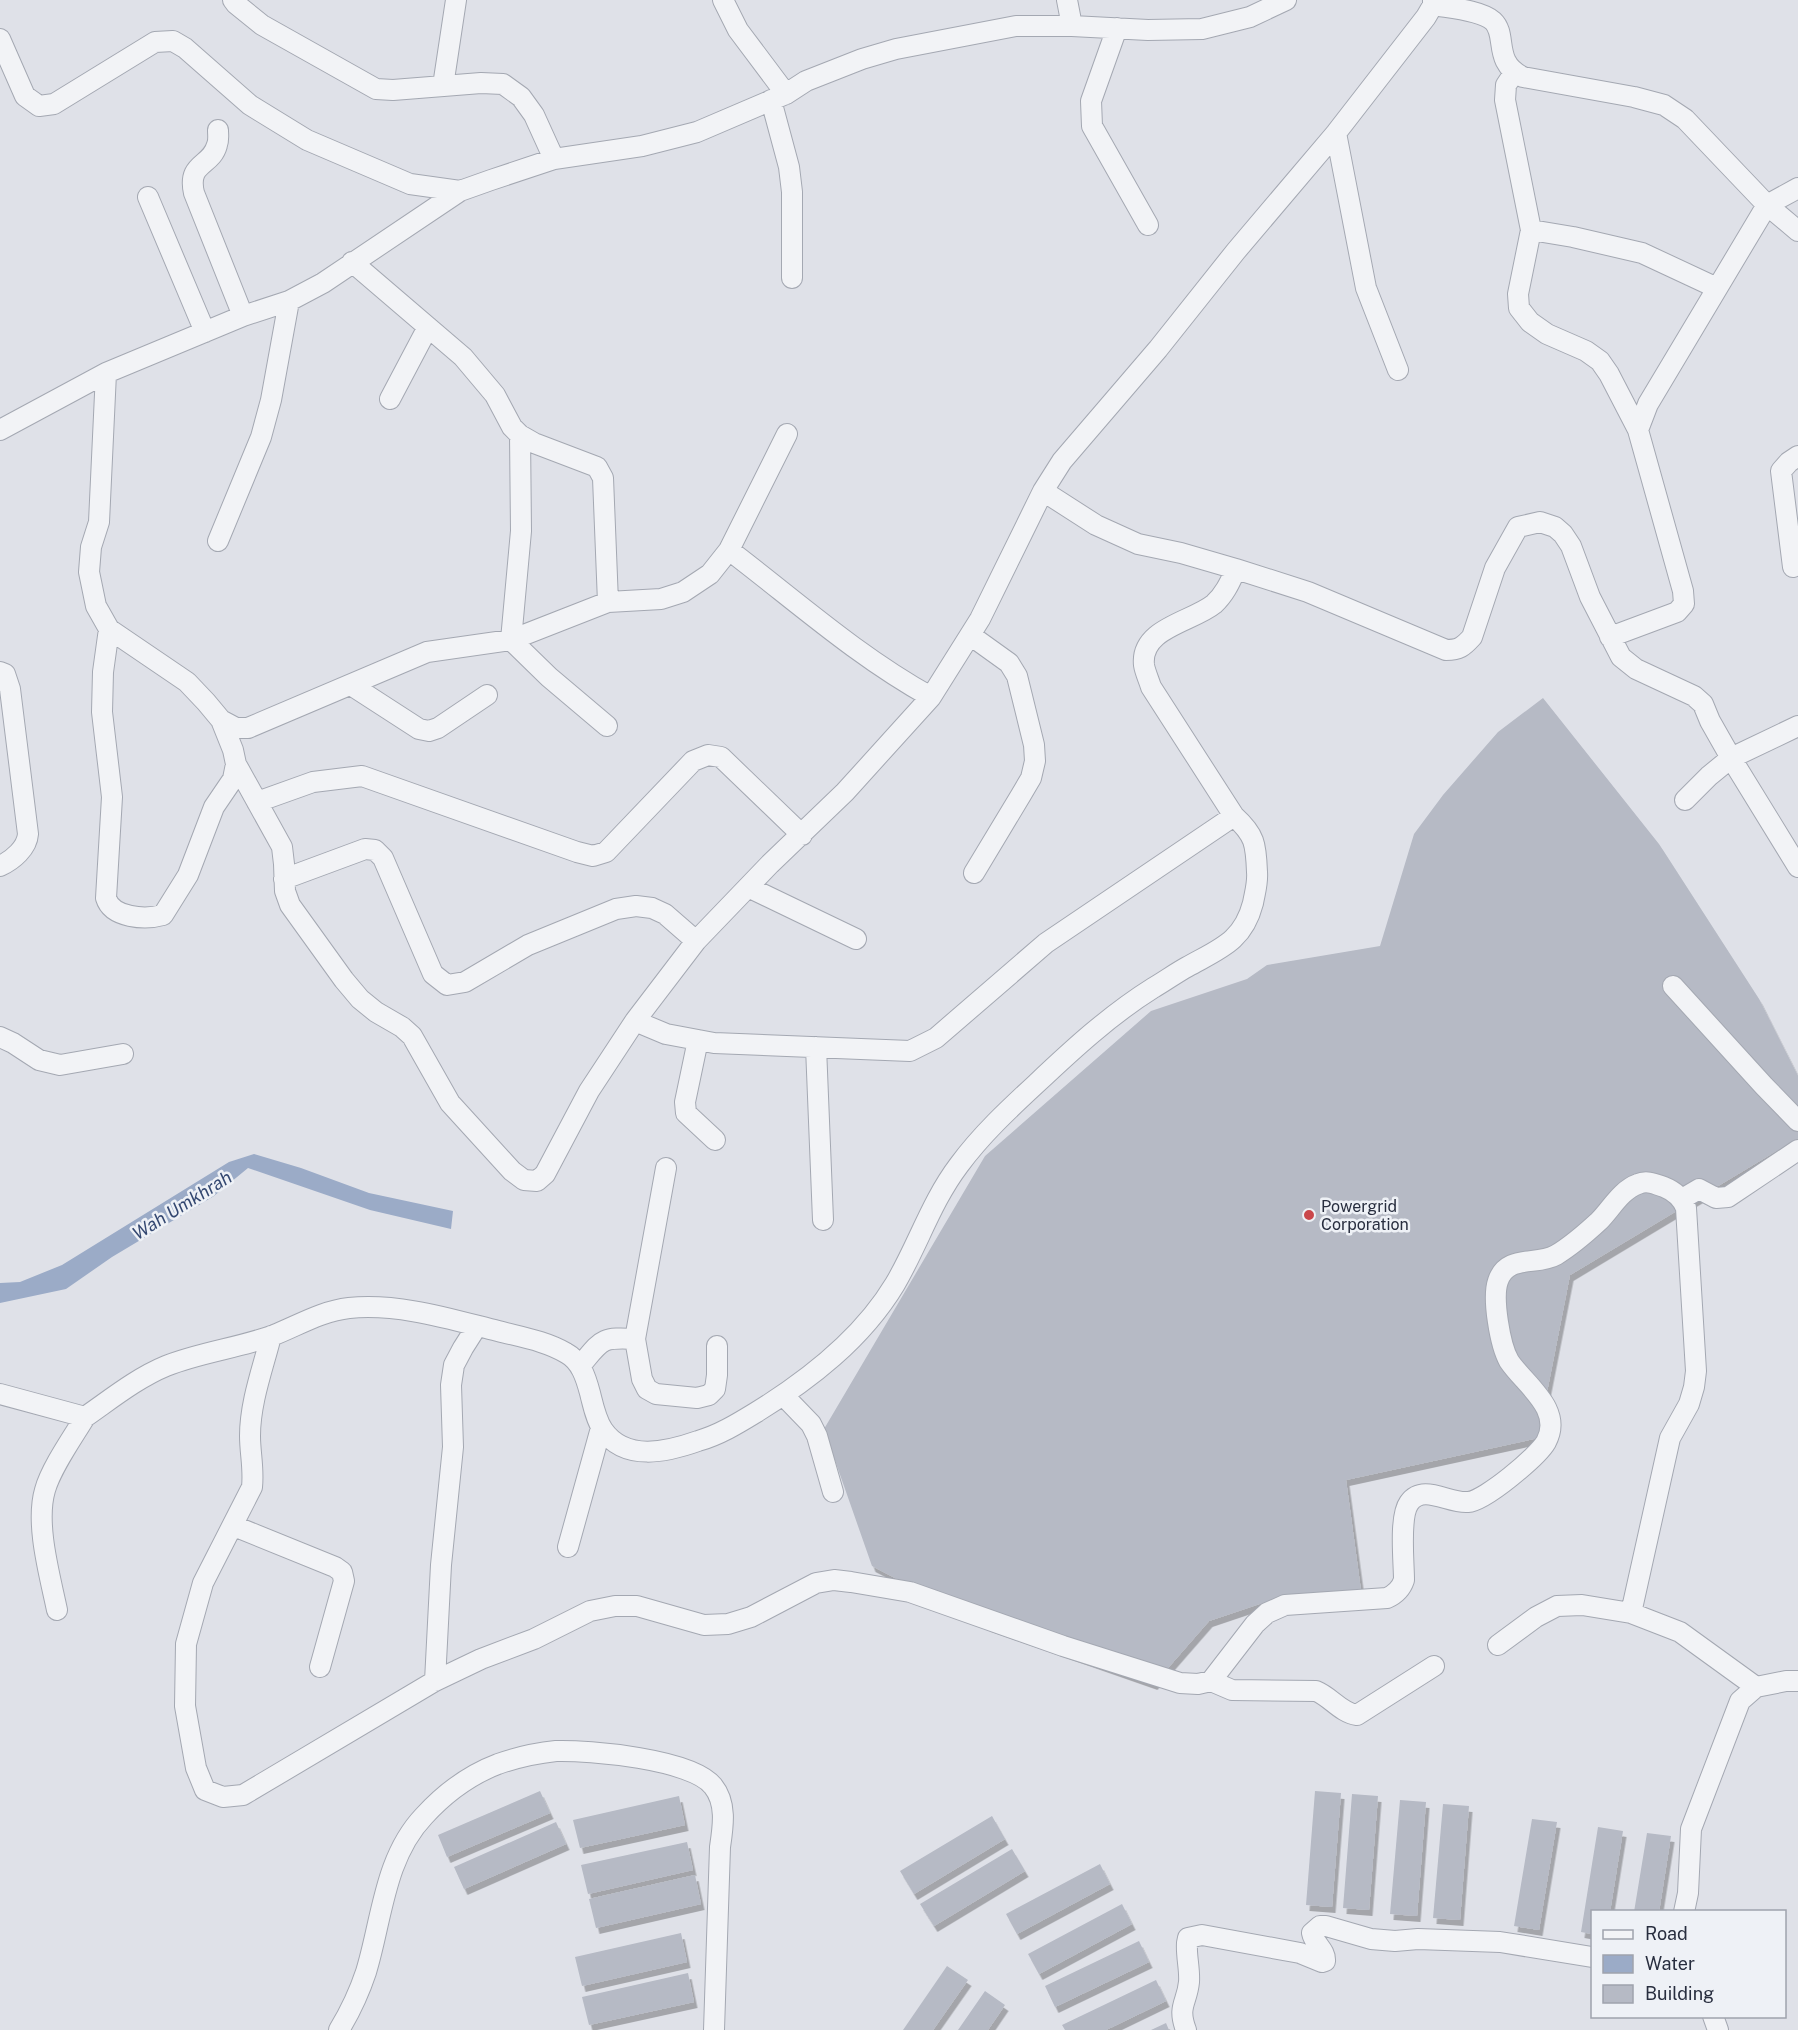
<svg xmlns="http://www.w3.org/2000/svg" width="1798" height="2030" viewBox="0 0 1798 2030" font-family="'Public Sans',sans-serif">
  <defs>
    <filter id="shadow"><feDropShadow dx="3.5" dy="6" stdDeviation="0" flood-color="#0004"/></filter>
  </defs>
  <rect width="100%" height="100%" fill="#dfe1e8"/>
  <path fill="#9babc7" d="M 254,1154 L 301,1168 L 369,1193 L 453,1211 L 451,1229 L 370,1210 L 248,1168 L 214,1196 L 112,1257 L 66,1289 L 0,1303 L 0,1283 L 20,1282 L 62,1265 L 229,1162 Z"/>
  <path fill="#b6bac5" filter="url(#shadow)" d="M 1543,698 L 1659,844 L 1759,999 L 1798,1076 L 1798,1138 L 1570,1275 L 1538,1438 L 1346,1480 L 1362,1598 L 1286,1595 L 1209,1621 L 1154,1684 L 988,1626 L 872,1566 L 824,1429 L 985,1156 L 1151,1011 L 1247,979 L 1267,965 L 1380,946 L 1414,834 L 1443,795 L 1498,732 Z
    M 540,1791 L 550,1813 L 447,1857 L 438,1835 Z
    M 1315,1791 L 1341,1793 L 1332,1907 L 1306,1905 Z
    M 1352,1794 L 1378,1796 L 1369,1910 L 1343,1908 Z
    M 679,1796 L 685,1825 L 580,1848 L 573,1820 Z
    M 1400,1800 L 1426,1802 L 1417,1916 L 1390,1914 Z
    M 1443,1804 L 1469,1806 L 1460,1920 L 1433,1918 Z
    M 992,1816 L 1005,1839 L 914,1894 L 900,1871 Z
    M 1532,1819 L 1557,1822 L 1539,1930 L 1514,1926 Z
    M 556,1822 L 566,1844 L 464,1889 L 454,1867 Z
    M 1598,1827 L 1623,1831 L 1610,1912 L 1592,1912 L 1592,1934 L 1581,1932 Z
    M 1647,1833 L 1671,1836 L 1659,1912 L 1634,1912 Z
    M 687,1842 L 693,1870 L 588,1894 L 581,1865 Z
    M 1012,1849 L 1025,1871 L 934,1926 L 920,1904 Z
    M 1100,1864 L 1110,1884 L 1017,1934 L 1006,1914 Z
    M 695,1875 L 701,1904 L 596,1928 L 589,1899 Z
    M 1122,1904 L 1132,1924 L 1039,1974 L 1028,1954 Z
    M 681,1933 L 687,1962 L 582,1986 L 575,1957 Z
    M 1139,1941 L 1149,1962 L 1055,2007 L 1045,1986 Z
    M 947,1966 L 968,1980 L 933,2030 L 903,2030 Z
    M 688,1973 L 694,2002 L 589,2025 L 582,1997 Z
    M 1156,1980 L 1166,2001 L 1106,2030 L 1065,2030 L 1062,2025 Z
    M 985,1991 L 1005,2005 L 988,2030 L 958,2030 Z
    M 1166,2023 L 1169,2030 L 1151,2030 Z"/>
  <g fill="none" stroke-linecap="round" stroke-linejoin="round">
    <g stroke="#a4a8b2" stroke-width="22">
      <path id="minor" d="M 233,0 L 236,4 L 262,25 L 376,89 L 393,90 L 481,83 L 503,84 L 521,97 L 534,115 L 554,159
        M 723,0 L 738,30 L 786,94
        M 1067,0 L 1072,26
        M 1433,5 C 1449,8 1481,10 1493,21 C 1508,35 1492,62 1523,77 L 1634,97 L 1664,105 L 1685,119 L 1767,205 L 1798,231
        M 1117,28 L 1091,101 L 1092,126 L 1148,225
        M 0,39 L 25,96 L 39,106 L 54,104 L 155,42 L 173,41 L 185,48 L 250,105 L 307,140 L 410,184 L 460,191
        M 1514,73 L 1506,85 L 1505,100 L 1531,230 L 1518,294 L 1519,308 L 1530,322 L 1547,334 L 1586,351 L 1600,361 L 1609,374 L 1638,430 L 1683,591 L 1684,604 L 1677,612 L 1610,637
        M 443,86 L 456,0
        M 771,100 L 789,167 L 792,192 L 792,278
        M 218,130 C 218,135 219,140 217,145 C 211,167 187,162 194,193 L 243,316
        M 1336,133 L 1366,288 L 1398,370
        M 148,197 L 205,332
        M 1531,230 L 1573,237 L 1642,253 L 1717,288
        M 352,262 L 463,357 L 495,395 L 512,427 L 520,435 L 534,443 L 597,467 L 603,478 L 608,602
        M 106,373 L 99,522 L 91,547 L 89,572 L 96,606 L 109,629 L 187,682 L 206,702 L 221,720 L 233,750 L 236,764 L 233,779 L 214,807 L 188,875 L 163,915 C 145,920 112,918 106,898 L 112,797 L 102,712 L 103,672 L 109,629
        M 390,399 L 428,327
        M 0,430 L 106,373 L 243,316 L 289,301 L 323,283 L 460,191 L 491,180 L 554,159 L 642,146 L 697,132 L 786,94 L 806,81 L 862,59 L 896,49 L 1016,26 L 1072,26 L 1148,30 L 1202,29 L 1250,17 L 1286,0
        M 1638,430 L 1648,404 L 1767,205 L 1798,188
        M 520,435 L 521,531 L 511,640 L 549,677 L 607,726
        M 1043,491 L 1096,525 L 1138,544 L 1181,553 L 1236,569 L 1308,592 L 1446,650 C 1459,650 1463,647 1472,637 L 1495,568 L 1518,527 L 1540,522 L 1555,527 L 1563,534 L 1571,546 L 1590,597 L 1621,657 L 1636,669 L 1694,696 L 1703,704 L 1710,721 L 1731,758 L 1798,867
        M 218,541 L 261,437 L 271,400 L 289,301
        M 729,550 C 796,601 857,656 931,697
        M 1793,567 L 1781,471 L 1789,462 L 1798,456
        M 970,635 L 1009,663 L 1017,676 L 1034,745 L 1035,761 L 1031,778 L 1021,795 L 974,873
        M 0,672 L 5,674 L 10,689 L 28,834 C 27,848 13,860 0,866
        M 351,685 L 419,729 L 429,731 L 438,728 L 487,695
        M 221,720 L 236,728 L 248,728 L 427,652 L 511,640 L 608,602 L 661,599 L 683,592 L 710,574 L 729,550 L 787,434
        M 236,764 L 282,847 L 284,864 L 285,891 L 290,905 L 344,980 L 360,999 L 376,1012 L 402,1027 L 412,1036 L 450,1103 L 512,1171 L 524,1180 L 537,1181 L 545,1174 L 589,1091 L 635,1021 L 696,941 L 770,864 L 845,792 L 931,697 L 980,619 L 1043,491 L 1062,461 L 1158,349 L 1236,251 L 1336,133 L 1426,17 L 1433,5 L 1433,0
        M 1685,800 L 1709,776 L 1731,758 L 1798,726
        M 257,802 L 313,782 L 362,776 L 577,852 L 593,856 L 606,852 L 693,761 L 708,755 L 721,757 L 802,835
        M 284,879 L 365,849 L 375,850 L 383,858 L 433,974 L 447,985 L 465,982 L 528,945 L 616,909 L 636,906 L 652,908 L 665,914 L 696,941
        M 748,887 L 856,939
        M 1673,986 L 1764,1086 L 1798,1121
        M 635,1021 L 666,1034 L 714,1043 L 910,1051 L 936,1038 L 1046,943 L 1234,816
        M 0,1037 L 13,1043 L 39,1060 L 60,1065 L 123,1054
        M 698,1040 L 685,1102 L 686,1113 L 715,1140
        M 816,1047 L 823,1220
        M 666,1168 L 635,1339 L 642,1379 L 647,1389 L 656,1394 L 697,1398 L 709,1395 L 715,1389 L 717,1375 L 717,1346
        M 1682,1199 L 1699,1189 L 1716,1198 L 1728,1197 L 1798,1150
        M 271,1336 C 263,1368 250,1402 250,1436 C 250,1453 254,1469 252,1487 L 203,1583 L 186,1644 L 185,1706 L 196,1768 L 205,1790 L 223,1797 L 243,1795 L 435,1681 L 481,1659 L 534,1639 L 590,1611 L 615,1606 L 637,1606 L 704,1625 L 728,1624 L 751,1617 L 816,1583 L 834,1580 L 851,1582 L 910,1592 L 1063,1646 L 1180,1683 L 1198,1684 L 1211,1681 L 1255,1624 L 1267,1613 L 1285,1605 L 1387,1598 C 1396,1594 1401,1589 1404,1580 C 1404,1562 1399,1517 1409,1503 C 1423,1483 1449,1504 1468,1502 C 1485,1501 1538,1456 1546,1442 C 1564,1409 1524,1384 1509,1361 C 1500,1345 1492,1298 1498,1281 C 1507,1254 1537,1266 1556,1255 C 1571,1246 1586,1233 1599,1221 C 1611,1209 1621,1190 1638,1184 C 1647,1180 1655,1184 1664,1187 C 1674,1191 1682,1198 1686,1208 L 1696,1371 L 1694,1387 L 1689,1404 L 1670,1438 L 1631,1613
        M 580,1366 C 602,1340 600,1337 635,1339
        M 0,1394 L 85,1417 C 111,1399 137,1378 166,1366 C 201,1352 239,1348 274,1335 C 299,1325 322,1311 349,1308 C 399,1303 450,1319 498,1331 C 521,1337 546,1341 566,1353 C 581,1361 586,1378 590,1393 C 593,1405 596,1420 603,1430 C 625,1462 667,1452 698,1441 C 719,1435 737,1424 755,1413 C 809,1380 862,1339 895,1284 C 918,1245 931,1202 959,1165 C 981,1135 1009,1109 1036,1084 C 1073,1049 1110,1015 1153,988 C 1165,981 1176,973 1187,967 C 1219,949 1243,942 1253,903 C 1255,892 1258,883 1257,872 C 1256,844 1255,835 1234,816 L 1151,687 C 1149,680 1145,672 1144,665 C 1140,628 1192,622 1214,604 C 1225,594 1230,582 1236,569
        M 783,1395 L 811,1424 L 817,1436 L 833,1492
        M 234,1526 L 335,1567 L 342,1572 L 344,1581 L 320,1667
        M 568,1547 L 601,1428
        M 57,1610 C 50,1576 35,1524 45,1490 C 51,1468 73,1437 85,1417
        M 1498,1645 L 1536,1617 L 1557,1606 L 1582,1605 L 1631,1613 L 1680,1632 L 1756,1687
        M 435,1681 L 441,1565 L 453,1447 L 451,1385 L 454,1365 L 463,1348 L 477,1326
        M 1211,1681 L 1232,1690 L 1316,1691 C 1331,1697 1341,1713 1357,1715 L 1434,1666
        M 1684,1912 L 1688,1893 L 1691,1829 L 1740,1701 L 1756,1687 L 1786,1681 L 1798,1681
        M 1713,2016 L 1718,2030
        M 339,2030 C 350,2012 359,1993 366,1972 C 382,1920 384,1858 424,1816 C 445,1793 469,1775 498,1764 C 515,1758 537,1753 556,1751 C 589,1750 692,1759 713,1786 C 727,1803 723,1827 720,1847 L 714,2030
        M 1186,2030 C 1177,2006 1187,2003 1189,1982 C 1190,1969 1186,1956 1187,1943 L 1188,1938 L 1202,1935 L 1300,1953 L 1322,1962 L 1325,1961 C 1326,1950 1314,1944 1312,1933 L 1320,1926 L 1326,1926 L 1371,1939 L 1395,1941 L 1418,1939 L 1500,1942 L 1592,1957"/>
    </g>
    <use href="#minor" stroke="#f2f3f6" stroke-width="20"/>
  </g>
  <circle fill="#ca474b" stroke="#eef1f6" stroke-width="2" cx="1309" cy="1215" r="6"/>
  <g text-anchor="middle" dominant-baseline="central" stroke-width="5" stroke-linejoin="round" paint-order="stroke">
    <g font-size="16" fill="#282e3f" stroke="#eef1f6" text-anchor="start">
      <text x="1321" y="1206">Powergrid<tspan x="1321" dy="18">Corporation</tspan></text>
    </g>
    <g font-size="18" font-style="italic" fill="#344871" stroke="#eef1f6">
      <text transform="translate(182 1205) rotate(-32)">Wah Umkhrah</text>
    </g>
  </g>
  <rect x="1591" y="1910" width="195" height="108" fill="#eef1f6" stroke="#9fa3ad" stroke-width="1.5"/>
  <rect x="1603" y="1930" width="30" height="9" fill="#f2f3f6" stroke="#9fa3ad" stroke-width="1.5"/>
  <text x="1645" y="1940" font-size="18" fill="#282e3f">Road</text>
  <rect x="1603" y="1955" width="30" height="18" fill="#9babc7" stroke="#9fa3ad" stroke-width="1.5"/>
  <text x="1645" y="1970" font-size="18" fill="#282e3f">Water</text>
  <rect x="1603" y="1985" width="30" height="18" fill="#b6bac5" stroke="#9fa3ad" stroke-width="1.5"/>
  <text x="1645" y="2000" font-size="18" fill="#282e3f">Building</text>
</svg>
